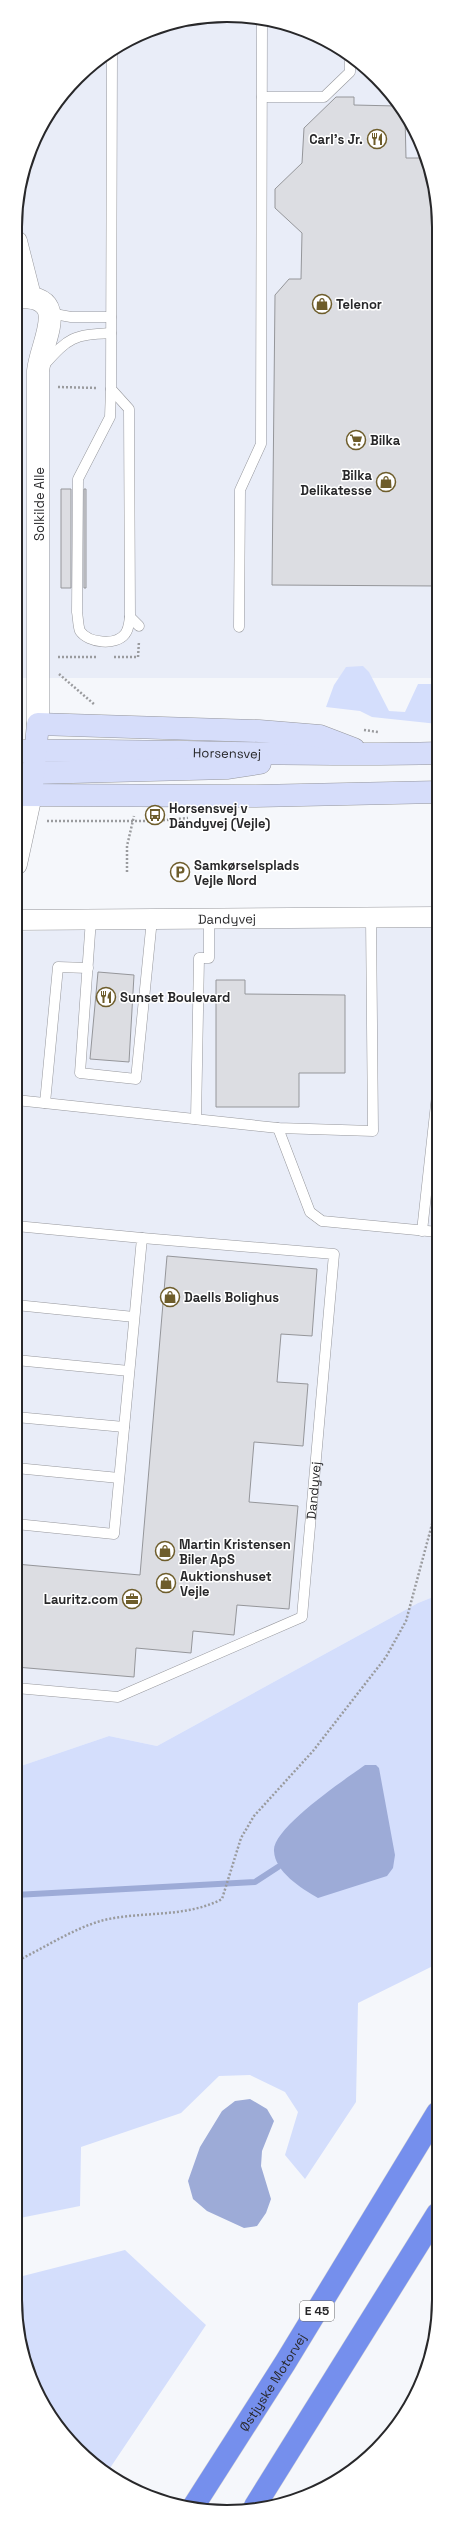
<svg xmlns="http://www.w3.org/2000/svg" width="454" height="2527" viewBox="0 0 454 2527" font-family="'Space Grotesk',sans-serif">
  <rect width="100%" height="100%" fill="#f5f7fb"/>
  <path fill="#e9edf8" d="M 254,17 L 321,37 L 377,77 L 417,133 L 439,213 L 438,678 L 16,678 L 17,200 L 43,121 L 98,59 L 172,22 Z
    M 438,912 L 438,1595 L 418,1603 L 157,1746 L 109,1736 L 15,1768 L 16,932 Z"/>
  <path fill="#d4defc" d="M 363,666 L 369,672 L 389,711 L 405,712 L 418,684 L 438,684 L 438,724 L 372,717 L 360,711 L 326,707 L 334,685 L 346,667 Z
    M 438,1595 L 437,1964 L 358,2003 L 356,2102 L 305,2179 L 285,2155 L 298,2112 L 285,2092 L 250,2075 L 219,2076 L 181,2113 L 81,2147 L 80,2206 L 15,2219 L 15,1768 L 109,1736 L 157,1746 L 418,1603 Z
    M 125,2250 L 206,2325 L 108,2471 L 77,2450 L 31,2381 L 15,2300 L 15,2278 Z"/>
  <path fill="#9dabd7" d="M 365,1765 L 376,1765 L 379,1768 L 395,1855 L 393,1868 L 387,1876 L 318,1898 C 301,1888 275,1872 274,1851 C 272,1828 347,1778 365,1765 Z
    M 250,2099 L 267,2109 L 274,2121 L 262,2151 L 261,2166 L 271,2199 L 266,2213 L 257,2226 L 244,2228 L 207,2211 L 193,2199 L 188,2181 L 200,2147 L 222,2111 L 235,2101 Z"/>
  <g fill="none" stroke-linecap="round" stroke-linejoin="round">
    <path stroke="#9dabd7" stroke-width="6" d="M 15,1895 L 255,1882 L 278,1867"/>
  </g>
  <path fill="#dcdde2" stroke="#95969a" d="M 336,97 L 354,97 L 354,105 L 397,106 L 405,116 L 406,158 L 424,158 L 439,213 L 438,586 L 272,585 L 275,295 L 289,279 L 301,279 L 302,233 L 275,208 L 275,189 L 302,163 L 304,128 Z
    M 61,489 L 71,489 L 71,588 L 61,588 Z
    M 84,489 L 86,489 L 86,588 L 84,588 Z
    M 98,972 L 134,975 L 129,1062 L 90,1059 Z
    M 216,980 L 245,980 L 245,994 L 345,995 L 345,1073 L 299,1073 L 299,1107 L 216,1107 Z
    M 167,1256 L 317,1269 L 312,1336 L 281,1334 L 277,1382 L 308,1384 L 303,1446 L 254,1442 L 249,1502 L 298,1506 L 289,1609 L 237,1605 L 234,1635 L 193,1631 L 191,1653 L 136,1648 L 134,1677 L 16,1667 L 16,1564 L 140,1575 Z"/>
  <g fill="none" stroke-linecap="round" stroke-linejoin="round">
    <g stroke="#96979c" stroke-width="11">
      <g id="service">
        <path d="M 112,52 L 111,389 L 129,409 L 130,617 L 139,626"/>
        <path d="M 262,97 L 324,97 L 350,72 L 350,58"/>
        <path d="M 49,313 L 71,317 L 111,317"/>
        <path d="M 44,365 C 69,337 73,335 111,333"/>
        <path d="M 111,389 L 110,417 L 78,479 L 77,612 C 78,617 78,626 80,631 C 88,643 116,646 125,634 C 129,629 129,623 130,617"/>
        <path d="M 239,627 L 240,490 L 261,444 L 262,19"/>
        <path d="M 91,919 L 80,1073 L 136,1079 L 152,919"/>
        <path d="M 16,1100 L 278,1128 L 373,1131 L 371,918"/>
        <path d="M 45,1103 L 58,967 L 88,968"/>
        <path d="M 196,1119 L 199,958 L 209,958 L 209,919"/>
        <path d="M 278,1128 L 310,1212 L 322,1221 L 438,1232"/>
        <path d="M 422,1231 L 438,1086"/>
        <path d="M 16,1305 L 134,1317"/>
        <path d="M 16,1360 L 129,1371"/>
        <path d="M 16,1417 L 124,1427"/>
        <path d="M 16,1468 L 119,1478"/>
        <path d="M 16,1524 L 114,1534 L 142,1238 L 16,1226"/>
        <path id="s1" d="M 16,1688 L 118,1697 L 302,1617 L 334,1254 L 142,1238"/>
      </g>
    </g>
    <g stroke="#96979c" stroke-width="21">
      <g id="minor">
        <path d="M 17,241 L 31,296"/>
        <path id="s2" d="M 16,920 L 438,917"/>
      </g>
    </g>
    <g stroke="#96979c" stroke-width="23">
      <path id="tertiary" d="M 17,297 C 73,295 41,341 38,371 L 38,724
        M 16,864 L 31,795"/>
    </g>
    <g stroke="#96979c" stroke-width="23">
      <g id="secondary">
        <path id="s3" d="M 16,751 C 157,749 298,757 438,753"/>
        <path d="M 21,780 L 33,773 L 228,768 L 260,763"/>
        <path d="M 16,795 L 256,796 L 438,792"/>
        <path d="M 31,795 L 38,724 L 259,731 L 320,736 L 354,749"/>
      </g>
    </g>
    <g stroke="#d4d4d4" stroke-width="23">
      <g id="motorway">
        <path d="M 255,2506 L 437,2214"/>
        <path id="s4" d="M 193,2507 L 285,2363 L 437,2113"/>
      </g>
    </g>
    <path stroke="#9a9b9e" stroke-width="2.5" stroke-dasharray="2 2" stroke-linecap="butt" d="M 58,387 L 97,388
      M 58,657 L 97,657
      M 114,657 L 138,657 L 139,641
      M 59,674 L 95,705
      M 364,730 L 378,732
      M 155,815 L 155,827
      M 47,821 L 155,821 L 188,818
      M 127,872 L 127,846 L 134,816
      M 15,1962 C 44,1948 74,1928 104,1920 C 143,1911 186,1918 222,1899 L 241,1838 L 254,1816 L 313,1751 L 386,1657 L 406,1621 L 438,1502"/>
    <use href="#service" stroke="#fff" stroke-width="10"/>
    <use href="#minor" stroke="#fff" stroke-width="20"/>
    <use href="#tertiary" stroke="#fff" stroke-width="22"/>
    <use href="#secondary" stroke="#d6ddfa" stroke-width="22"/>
    <use href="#motorway" stroke="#758fed" stroke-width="22"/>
  </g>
  <defs>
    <g id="restaurant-ring" transform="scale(1)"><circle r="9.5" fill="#fff" stroke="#6e5d2b" stroke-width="1.5"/><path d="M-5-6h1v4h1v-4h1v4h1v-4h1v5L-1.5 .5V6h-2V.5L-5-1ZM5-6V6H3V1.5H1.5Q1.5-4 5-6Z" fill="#6e5d2b"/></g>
    <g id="shop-ring" transform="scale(1)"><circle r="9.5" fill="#fff" stroke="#6e5d2b" stroke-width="1.5"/><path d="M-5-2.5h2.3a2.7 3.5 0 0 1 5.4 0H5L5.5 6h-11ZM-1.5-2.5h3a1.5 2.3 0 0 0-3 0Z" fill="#6e5d2b"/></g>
    <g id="supermarket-ring" transform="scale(1)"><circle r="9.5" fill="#fff" stroke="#6e5d2b" stroke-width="1.5"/><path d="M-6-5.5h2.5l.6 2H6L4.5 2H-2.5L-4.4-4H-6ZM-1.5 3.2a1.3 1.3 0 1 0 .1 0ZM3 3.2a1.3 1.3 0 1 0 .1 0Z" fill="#6e5d2b"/></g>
    <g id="bus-ring" transform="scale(1)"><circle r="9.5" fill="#fff" stroke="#6e5d2b" stroke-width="1.5"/><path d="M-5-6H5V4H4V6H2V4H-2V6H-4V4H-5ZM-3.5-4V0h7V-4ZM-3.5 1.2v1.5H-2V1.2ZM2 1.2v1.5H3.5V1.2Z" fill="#6e5d2b"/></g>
    <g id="parking-ring" transform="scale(1)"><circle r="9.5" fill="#fff" stroke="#6e5d2b" stroke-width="1.5"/><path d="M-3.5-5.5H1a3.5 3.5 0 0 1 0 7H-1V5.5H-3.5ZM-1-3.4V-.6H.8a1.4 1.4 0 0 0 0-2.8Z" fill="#6e5d2b"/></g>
    <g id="office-ring" transform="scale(1)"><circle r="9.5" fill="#fff" stroke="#6e5d2b" stroke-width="1.5"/><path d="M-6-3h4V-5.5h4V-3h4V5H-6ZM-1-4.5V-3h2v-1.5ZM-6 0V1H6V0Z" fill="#6e5d2b"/></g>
  </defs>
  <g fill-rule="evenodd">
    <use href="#restaurant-ring" x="377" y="139"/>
    <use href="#shop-ring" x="322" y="304"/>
    <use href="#supermarket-ring" x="356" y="440"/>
    <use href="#shop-ring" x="386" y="482"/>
    <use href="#bus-ring" x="155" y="815"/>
    <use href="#parking-ring" x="180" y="872"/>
    <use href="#restaurant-ring" x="106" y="997"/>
    <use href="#shop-ring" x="170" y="1297"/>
    <use href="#shop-ring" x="165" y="1551"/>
    <use href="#shop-ring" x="166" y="1583"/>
    <use href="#office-ring" x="132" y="1599"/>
  </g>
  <g text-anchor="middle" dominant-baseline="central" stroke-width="3" stroke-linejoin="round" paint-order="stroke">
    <rect fill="#fff" stroke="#68686a" stroke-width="1" x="300" y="2301" width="34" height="20" rx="3"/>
    <g font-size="12" font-weight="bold" fill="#28282a">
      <text x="317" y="2311">E 45</text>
    </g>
    <g font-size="13" font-weight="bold" fill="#28282a" stroke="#fff" text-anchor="start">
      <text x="363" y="139" text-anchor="end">Carl's Jr.</text>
      <text x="336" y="304">Telenor</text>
      <text x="370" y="440">Bilka</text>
      <text x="372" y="475" text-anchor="end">Bilka<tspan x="372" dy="15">Delikatesse</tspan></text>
      <text x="169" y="808">Horsensvej v<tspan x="169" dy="15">Dandyvej (Vejle)</tspan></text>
      <text x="194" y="865">Samkørselsplads<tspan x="194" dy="15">Vejle Nord</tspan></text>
      <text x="120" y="997">Sunset Boulevard</text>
      <text x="184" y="1297">Daells Bolighus</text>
      <text x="179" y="1544">Martin Kristensen<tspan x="179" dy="15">Biler ApS</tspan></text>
      <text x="180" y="1576">Auktionshuset<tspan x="180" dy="15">Vejle</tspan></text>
      <text x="118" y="1599" text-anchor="end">Lauritz.com</text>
    </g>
    <g font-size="13" fill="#28282a" stroke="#fff">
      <text transform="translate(39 504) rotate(-90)">Solkilde Alle</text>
      <text stroke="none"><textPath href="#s3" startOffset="211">Horsensvej</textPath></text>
      <text stroke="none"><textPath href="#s2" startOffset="211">Dandyvej</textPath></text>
      <text stroke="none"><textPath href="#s1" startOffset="430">Dandyvej</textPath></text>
      <text stroke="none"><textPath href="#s4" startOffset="148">Østjyske Motorvej</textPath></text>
    </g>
  </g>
  <path d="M0 0H454V2527H0ZM227 22H227A205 205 0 0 1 432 227V2300A205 205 0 0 1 227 2505H227A205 205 0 0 1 22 2300V227A205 205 0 0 1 227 22Z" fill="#fff" fill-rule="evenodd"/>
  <path fill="none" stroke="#28282a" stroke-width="2" d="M227 22H227A205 205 0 0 1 432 227V2300A205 205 0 0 1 227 2505H227A205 205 0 0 1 22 2300V227A205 205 0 0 1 227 22Z"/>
</svg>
